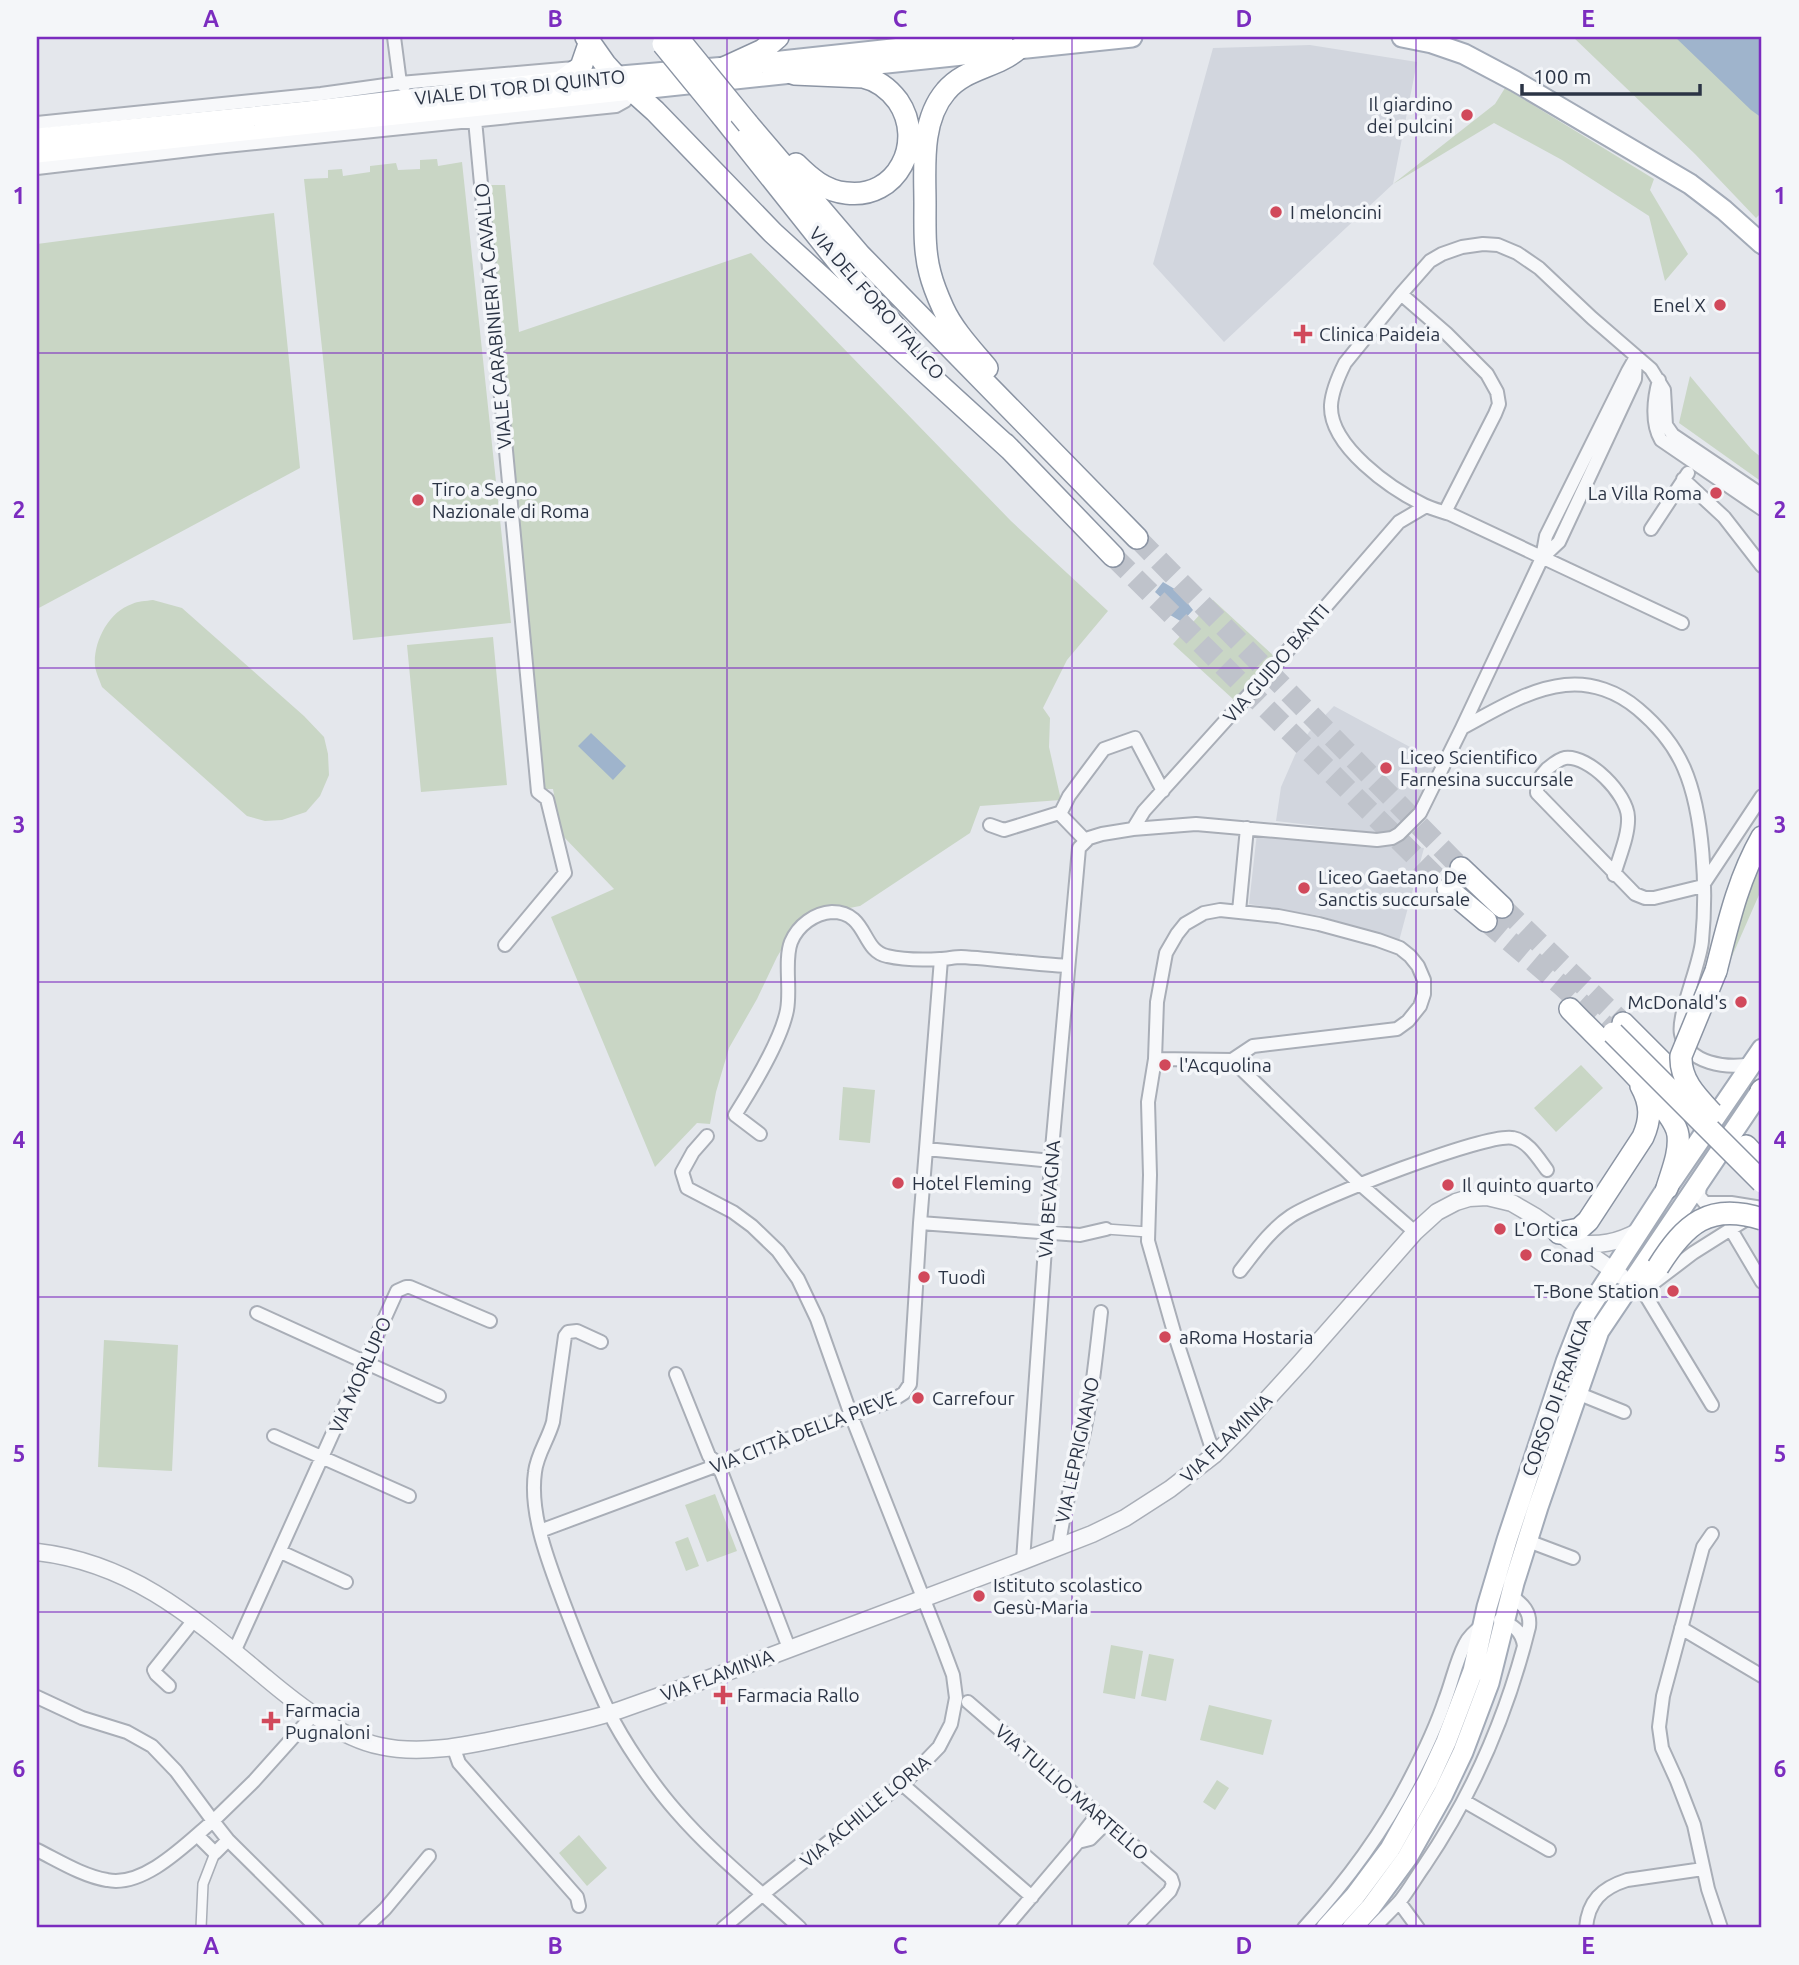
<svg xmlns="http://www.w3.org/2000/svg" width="1799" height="1965" viewBox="0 0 1799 1965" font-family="Ubuntu,sans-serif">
  <rect width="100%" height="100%" fill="#e4e7ec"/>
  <path fill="#d2d6de" d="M 1310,45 L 1417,62 L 1393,184 L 1224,342 L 1153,264 L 1213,48 Z
    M 1334,706 L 1436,761 L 1415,812 L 1402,825 L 1385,834 L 1276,821 L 1281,787 L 1295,755 L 1309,732 Z
    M 1257,833 L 1386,843 L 1424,848 L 1399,941 L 1321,916 L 1249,904 Z"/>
  <path fill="#c9d6c5" d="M 1573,37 L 1677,37 L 1762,118 L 1762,212 L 1756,218 L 1695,154 Z
    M 1505,88 L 1654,179 L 1650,190 L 1688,254 L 1665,281 L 1649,216 L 1562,160 L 1494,123 L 1393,184 L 1495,104 Z
    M 437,159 L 438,166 L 462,162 L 511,623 L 353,640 L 304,179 L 328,178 L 328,170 L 342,169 L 343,176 L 370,172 L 370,166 L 396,163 L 398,170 L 420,169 L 420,160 Z
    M 486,185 L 505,185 L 519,332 L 751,253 L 1011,521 L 1108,611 L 1067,660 L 1043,708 L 1050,718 L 1049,747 L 1061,800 L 980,806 L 970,833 L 860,906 L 801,917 L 777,957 L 757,999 L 729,1048 L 716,1092 L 710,1124 L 697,1123 L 655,1167 L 551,917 L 614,889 L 561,834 L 553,789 L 545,789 Z
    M 274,213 L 300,468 L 37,609 L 37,244 Z
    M 1690,376 L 1751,449 L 1762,458 L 1762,482 L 1679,423 Z
    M 153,600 L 182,608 L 304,716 L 324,737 L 328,754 L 329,775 L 320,796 L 306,812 L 282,820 L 265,821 L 247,816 L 102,687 C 100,681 96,673 95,666 C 93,643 108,612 132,604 C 138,601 146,601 153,600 Z
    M 1213,600 L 1274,656 L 1234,700 L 1173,644 Z
    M 493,637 L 507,785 L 421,792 L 407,645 Z
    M 1762,853 L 1762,888 L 1730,961 L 1732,936 Z
    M 1581,1065 L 1603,1088 L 1556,1132 L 1534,1108 Z
    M 843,1087 L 875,1090 L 870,1143 L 839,1140 Z
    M 104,1340 L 178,1345 L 172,1471 L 98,1467 Z
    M 715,1494 L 737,1551 L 707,1562 L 685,1505 Z
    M 688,1537 L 699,1566 L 686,1571 L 675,1542 Z
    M 1111,1645 L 1143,1651 L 1135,1699 L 1103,1693 Z
    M 1149,1654 L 1174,1659 L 1166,1701 L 1141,1696 Z
    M 1209,1705 L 1272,1720 L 1263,1755 L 1200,1740 Z
    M 1217,1780 L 1229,1788 L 1215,1810 L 1203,1802 Z
    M 579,1835 L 607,1868 L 587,1886 L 559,1853 Z"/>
  <path fill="#9fb4cc" d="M 1675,37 L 1762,37 L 1762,118 L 1751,110 Z
    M 1163,582 L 1178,591 L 1193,610 L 1182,622 L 1160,609 L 1163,603 L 1167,603 L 1155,592 Z
    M 591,733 L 626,766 L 613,780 L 578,746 Z"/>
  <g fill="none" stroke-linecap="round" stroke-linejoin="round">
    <path stroke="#bfc3cb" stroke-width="21" stroke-dasharray="21 10" stroke-linecap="butt" d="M 1137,538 L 1461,868
      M 1113,556 L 1448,889
      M 1502,907 L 1623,1023
      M 1486,921 L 1562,986 L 1613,1033"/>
    <g stroke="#a9aeb7" stroke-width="12">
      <path id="pedestrian" d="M 1106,1229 L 1148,1232
        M 201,1928 L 203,1884 L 215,1853"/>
    </g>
    <g stroke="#a9aeb7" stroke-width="16">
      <path id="minor" d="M 394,37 L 400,83 L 404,86
        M 475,120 L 538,792 L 547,799 L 565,873 L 505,945
        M 37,123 L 321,94 L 400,83 L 574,68
        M 37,168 L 216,147 L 616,106 L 625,101 L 633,92
        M 1401,294 L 1446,333 L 1487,374 L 1497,392 L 1499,404 L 1495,414 L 1445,512
        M 1659,380 C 1654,398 1651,423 1661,440 L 1762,509
        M 1683,479 L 1724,517 L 1762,566
        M 1651,529 L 1688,473
        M 1542,558 L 1546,536 L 1628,371 L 1636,357
        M 1682,623 L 1450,514 C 1441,511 1432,509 1424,505 C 1391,489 1329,446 1331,405 C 1332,391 1339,375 1345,363 L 1401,294 L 1430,261 L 1442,254 L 1462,247 L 1483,244 L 1498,245 L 1517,253 L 1539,268 L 1592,318 L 1651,369 L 1664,390 L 1666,425 L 1673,435 L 1762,495
        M 1462,728 C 1494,711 1528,689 1565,685 C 1592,682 1618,692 1638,709 C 1657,725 1674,745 1684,768 C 1704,814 1707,891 1702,941 C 1700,965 1677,1016 1681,1034 C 1687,1064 1727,1069 1752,1064
        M 1060,814 L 1069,796 L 1104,749 L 1135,738 L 1163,791
        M 990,825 L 1004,830 L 1059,813 L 1085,840
        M 1133,829 L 1144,811 L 1263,679 L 1399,522 L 1426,506
        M 1614,875 C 1619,857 1629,835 1628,817 C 1627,794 1589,755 1565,758 C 1559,759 1552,765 1547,769 C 1540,776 1537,782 1537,793 L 1635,894 L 1645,898 L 1654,898 L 1703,886
        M 1703,885 L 1762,796
        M 1239,911 L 1247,828
        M 1155,1059 L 1232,1060
        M 1232,1060 L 1361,1185 L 1415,1232
        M 760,1134 L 735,1115 C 752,1088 781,1041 787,1010 C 791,989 784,960 791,942 C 798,925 815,913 832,912 C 868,912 861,951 887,956 C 904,960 923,960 940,959 C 947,959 954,957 961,957 C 997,959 1032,964 1068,966
        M 707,1136 L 693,1152 L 682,1172 L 687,1188 L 733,1212 L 752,1226 L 778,1251 L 798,1279 L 817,1319 L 851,1415 L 941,1643 L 953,1675 L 956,1698 L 951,1724 L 939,1747 L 909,1778 L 763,1894 L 723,1928
        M 926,1149 L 941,959
        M 1052,1161 L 926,1149 L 920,1223 L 1080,1235 L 1106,1229
        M 1700,1183 L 1699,1196 L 1705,1203 L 1731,1203 L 1762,1208
        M 1730,1228 L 1762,1282
        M 1240,1271 C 1255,1252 1270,1230 1291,1216 C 1316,1199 1488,1132 1513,1138 C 1528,1141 1538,1158 1547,1170
        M 1631,1283 L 1643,1291 L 1693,1253 L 1750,1217
        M 1643,1291 L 1712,1405
        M 257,1313 L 439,1396
        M 601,1342 L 577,1331 L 568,1332 L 565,1336 L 553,1422 C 548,1440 537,1454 535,1472 C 529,1514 549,1563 563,1601 C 577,1638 591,1674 608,1710 C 623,1741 653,1785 676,1811 C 713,1854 759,1890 800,1928
        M 676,1374 L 709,1456 L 718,1464 L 724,1479 L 789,1648
        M 1577,1393 L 1624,1412
        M 274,1436 L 409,1496
        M 1214,1455 L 1176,1339 L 1148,1241 L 1150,1175 L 1148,1102 L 1155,1059 L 1157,1002 L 1166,953 L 1177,934 L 1185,924 L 1204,913 L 1220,910 L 1278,916 L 1319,924 L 1378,940 L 1400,948 L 1410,956 L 1418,966 L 1424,980 L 1424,994 L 1420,1006 L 1408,1021 L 1397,1029 L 1253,1046 L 1232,1060
        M 540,1531 L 893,1400 L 904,1393 L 910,1384 L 920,1223
        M 1712,1534 L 1703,1547 L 1663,1696 L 1659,1727 L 1662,1748 L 1677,1781 L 1694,1825 L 1708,1889 L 1721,1928
        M 1528,1541 L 1573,1558
        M 1059,1546 C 1063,1510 1074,1476 1082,1441 C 1092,1398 1096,1355 1101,1312
        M 281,1552 L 346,1582
        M 1023,1561 L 1052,1149 L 1079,848 L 1089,838 L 1102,834 L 1133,829 L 1196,824 L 1377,840 L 1392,838 L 1399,834 L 1420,813 L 1462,728 L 1542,558 L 1559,542 L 1635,379 L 1636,357
        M 1500,1620 C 1513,1625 1522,1631 1524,1646
        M 1681,1628 L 1762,1676
        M 234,1652 L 397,1291 L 406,1287 L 410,1287 L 490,1321
        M 169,1686 L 156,1674 L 154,1670 L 194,1620
        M 37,1697 L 82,1718 L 127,1732 L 152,1746 L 176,1771 L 213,1821 L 254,1781 L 314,1714
        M 968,1702 L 1171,1878 L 1173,1884 L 1170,1891 L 1134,1928
        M 453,1746 L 459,1763 L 577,1897 L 579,1906
        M 902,1784 L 1032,1897
        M 1464,1801 L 1549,1850
        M 228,1840 L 317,1928
        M 1078,1842 L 1090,1839 L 1107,1822
        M 37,1850 C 59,1861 83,1876 107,1880 C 144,1888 187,1843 213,1821 L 228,1840 L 215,1853 L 197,1835
        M 1399,1902 L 1418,1928
        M 365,1928 L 385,1909 L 429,1856
        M 1005,1928 L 1078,1842 L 1083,1833 L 1098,1814
        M 1304,1928 C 1345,1883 1382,1834 1410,1779 C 1423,1754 1436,1727 1445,1700 C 1452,1682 1456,1661 1465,1644 C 1469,1636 1476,1630 1483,1625
        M 1374,1928 C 1382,1919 1392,1910 1400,1901 C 1409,1890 1416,1877 1424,1866 C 1473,1794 1508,1712 1529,1627 C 1531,1612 1523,1604 1511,1596
        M 1586,1928 C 1588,1901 1602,1888 1627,1880 L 1703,1869"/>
    </g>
    <g stroke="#a9aeb7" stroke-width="19">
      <path id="tertiary" d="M 1575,1243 C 1599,1246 1617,1243 1639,1231
        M 37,1552 C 133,1563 195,1619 266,1678 C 297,1704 340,1738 380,1746 C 424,1756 473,1744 517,1735 C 551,1728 587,1721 620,1710 L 752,1663 L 1023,1561 L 1092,1534 L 1125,1518 L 1170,1489 L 1214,1455 L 1239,1430 L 1301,1362 L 1415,1232 L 1437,1212 L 1456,1202 L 1469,1198 L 1487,1197 L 1512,1203 L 1536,1217 L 1621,1276"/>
    </g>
    <g stroke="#a3abb8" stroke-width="23">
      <path id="primary" d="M 1402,37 L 1432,43 L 1464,54 L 1515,81 L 1690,184 L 1724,210 L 1762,244
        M 37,138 L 308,111 L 562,81 L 726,67 L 1003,37
        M 37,153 C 402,115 767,77 1132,37
        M 1326,1928 L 1355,1896 L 1390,1849 L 1428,1781 L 1446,1742 L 1473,1671 L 1487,1607 L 1507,1540 L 1566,1362 L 1584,1316 L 1667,1188 L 1762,1049
        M 1352,1928 L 1371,1907 L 1407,1858 L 1443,1794 L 1463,1752 L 1489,1683 L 1514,1583 L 1538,1507 L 1599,1331 L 1762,1089"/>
    </g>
    <g stroke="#8b94a3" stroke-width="24">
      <path id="trunk" d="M 586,37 L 605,64 L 616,76 L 655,111 L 773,233 L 1013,452
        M 919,37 L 944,43
        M 726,67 L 763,50 L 778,37
        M 794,74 L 863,77 C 877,80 889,89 898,101 C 926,142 897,200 846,193 C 825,191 810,178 796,164
        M 562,81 L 581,67 L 589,44
        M 722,116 L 839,263 L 906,339
        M 748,124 L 860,255 L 1137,538
        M 987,368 C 971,349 953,330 943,308 C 938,297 933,285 930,273 C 924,251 925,227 925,204 C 925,168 920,121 946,91 C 965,68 996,68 1018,49
        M 1005,444 L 1113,556
        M 1461,868 L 1502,907
        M 1448,889 L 1486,921
        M 1716,971 C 1728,924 1738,879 1762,837
        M 1570,1009 C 1592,1033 1675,1108 1678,1135 C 1680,1153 1672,1171 1667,1188
        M 1623,1023 L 1692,1092
        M 1761,1091 L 1762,1090
        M 1746,1146 L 1762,1163
        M 1559,1233 L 1579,1229 L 1588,1221 L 1643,1137 C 1651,1119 1651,1104 1641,1086
        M 1631,1283 L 1650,1275 L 1658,1267"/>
    </g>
    <use href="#pedestrian" stroke="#f7f8fa" stroke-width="9"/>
    <use href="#minor" stroke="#f7f8fa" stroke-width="12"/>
    <use href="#tertiary" stroke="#f7f8fa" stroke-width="16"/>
    <use href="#primary" stroke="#fff" stroke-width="19"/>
    <use href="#trunk" stroke="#fff" stroke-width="21"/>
    <g stroke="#8b94a3" stroke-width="24" stroke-linecap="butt">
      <path id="trunk-bridge" d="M 681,42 L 748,124
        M 663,44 L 722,116
        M 1613,1033 L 1762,1182
        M 1712,1113 C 1696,1096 1680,1080 1681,1056 L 1716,971
        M 1658,1267 C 1685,1224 1709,1202 1762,1219"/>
    </g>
    <use href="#trunk-bridge" stroke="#fff" stroke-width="21"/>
  </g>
  <path fill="none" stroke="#7b2cbf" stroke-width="2" stroke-opacity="0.55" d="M 383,37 L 383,1928M 727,37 L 727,1928M 1072,37 L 1072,1928M 1416,37 L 1416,1928M 37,353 L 1762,353M 37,668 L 1762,668M 37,982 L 1762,982M 37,1297 L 1762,1297M 37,1612 L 1762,1612"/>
  <g fill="#d1495b" stroke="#f4f6f9" stroke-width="2.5">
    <circle cx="1467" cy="115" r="7"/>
    <circle cx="1276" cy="212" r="7"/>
    <circle cx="1720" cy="305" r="7"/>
    <path d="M1299.5 323.5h7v7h7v7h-7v7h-7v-7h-7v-7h7z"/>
    <circle cx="1716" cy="493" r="7"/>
    <circle cx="418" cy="500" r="7"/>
    <circle cx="1386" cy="768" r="7"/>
    <circle cx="1304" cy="888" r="7"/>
    <circle cx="1741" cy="1002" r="7"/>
    <circle cx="1165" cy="1065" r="7"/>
    <circle cx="898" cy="1183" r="7"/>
    <circle cx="1448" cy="1185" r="7"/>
    <circle cx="1500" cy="1229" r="7"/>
    <circle cx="1526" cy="1255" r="7"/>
    <circle cx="924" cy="1277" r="7"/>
    <circle cx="1673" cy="1291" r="7"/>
    <circle cx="1165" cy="1337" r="7"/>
    <circle cx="918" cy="1398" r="7"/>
    <circle cx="979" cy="1596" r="7"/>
    <path d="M719.5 1684.5h7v7h7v7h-7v7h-7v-7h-7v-7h7z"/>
    <path d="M267.5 1710.5h7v7h7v7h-7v7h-7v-7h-7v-7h7z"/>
  </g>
  <g text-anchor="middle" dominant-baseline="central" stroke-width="7" stroke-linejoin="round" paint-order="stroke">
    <g font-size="19" fill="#2b3445" stroke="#f4f6f9">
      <text transform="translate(520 87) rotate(-6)">VIALE DI TOR DI QUINTO</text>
      <text transform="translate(877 303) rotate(49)">VIA DEL FORO ITALICO</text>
      <text transform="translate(493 316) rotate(-95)">VIALE CARABINIERI A CAVALLO</text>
      <text transform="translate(1276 663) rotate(-49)">VIA GUIDO BANTI</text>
      <text transform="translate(1049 1199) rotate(-86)">VIA BEVAGNA</text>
      <text transform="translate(360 1375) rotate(-66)">VIA MORLUPO</text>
      <text transform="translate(1556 1397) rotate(-70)">CORSO DI FRANCIA</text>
      <text transform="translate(803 1432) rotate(-21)">VIA CITTÀ DELLA PIEVE</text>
      <text transform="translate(1226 1438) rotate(-44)">VIA FLAMINIA</text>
      <text transform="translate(1077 1450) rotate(-78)">VIA LEPRIGNANO</text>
      <text transform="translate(717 1675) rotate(-20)">VIA FLAMINIA</text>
      <text transform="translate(1072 1792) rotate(41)">VIA TULLIO MARTELLO</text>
      <text transform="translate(865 1811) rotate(-40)">VIA ACHILLE LORIA</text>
    </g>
    <g font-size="19" fill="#2b3445" stroke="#f4f6f9" text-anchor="start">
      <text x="1453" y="104" text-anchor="end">Il giardino<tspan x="1453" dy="22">dei pulcini</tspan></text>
      <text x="1290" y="212">I meloncini</text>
      <text x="1706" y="305" text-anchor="end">Enel X</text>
      <text x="1319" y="334">Clinica Paideia</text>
      <text x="432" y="489">Tiro a Segno<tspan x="432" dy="22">Nazionale di Roma</tspan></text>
      <text x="1702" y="493" text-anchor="end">La Villa Roma</text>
      <text x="1400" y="757">Liceo Scientifico<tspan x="1400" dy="22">Farnesina succursale</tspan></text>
      <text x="1318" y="877">Liceo Gaetano De<tspan x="1318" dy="22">Sanctis succursale</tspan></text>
      <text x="1727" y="1002" text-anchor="end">McDonald's</text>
      <text x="1179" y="1065">l'Acquolina</text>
      <text x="912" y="1183">Hotel Fleming</text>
      <text x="1462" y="1185">Il quinto quarto</text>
      <text x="1514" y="1229">L'Ortica</text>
      <text x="1540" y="1255">Conad</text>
      <text x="938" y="1277">Tuodì</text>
      <text x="1659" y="1291" text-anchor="end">T-Bone Station</text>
      <text x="1179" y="1337">aRoma Hostaria</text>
      <text x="932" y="1398">Carrefour</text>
      <text x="993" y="1585">Istituto scolastico<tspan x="993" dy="22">Gesù-Maria</tspan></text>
      <text x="737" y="1695">Farmacia Rallo</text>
      <text x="285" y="1710">Farmacia<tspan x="285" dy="22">Pugnaloni</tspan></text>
    </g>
  </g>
  <rect width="1799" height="1965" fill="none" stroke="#f4f6f9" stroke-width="77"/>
  <path d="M1522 84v10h178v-10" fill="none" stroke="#2b3445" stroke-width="3.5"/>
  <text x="1533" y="84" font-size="21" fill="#2b3445" stroke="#f4f6f9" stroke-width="5" paint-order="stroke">100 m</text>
  <rect x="38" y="38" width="1722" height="1888" fill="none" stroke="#7b2cbf" stroke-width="2.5"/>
  <g font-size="23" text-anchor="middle" font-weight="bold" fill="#7b2cbf">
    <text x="211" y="27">A</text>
    <text x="555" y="27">B</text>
    <text x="900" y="27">C</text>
    <text x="1244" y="27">D</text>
    <text x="1588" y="27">E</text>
    <text x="19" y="204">1</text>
    <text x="1780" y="204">1</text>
    <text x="19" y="518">2</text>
    <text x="1780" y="518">2</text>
    <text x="19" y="833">3</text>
    <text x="1780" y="833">3</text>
    <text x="19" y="1148">4</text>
    <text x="1780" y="1148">4</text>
    <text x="19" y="1462">5</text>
    <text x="1780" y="1462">5</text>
    <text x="19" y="1777">6</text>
    <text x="1780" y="1777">6</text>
    <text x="211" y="1954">A</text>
    <text x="555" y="1954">B</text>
    <text x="900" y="1954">C</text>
    <text x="1244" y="1954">D</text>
    <text x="1588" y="1954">E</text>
  </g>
</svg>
